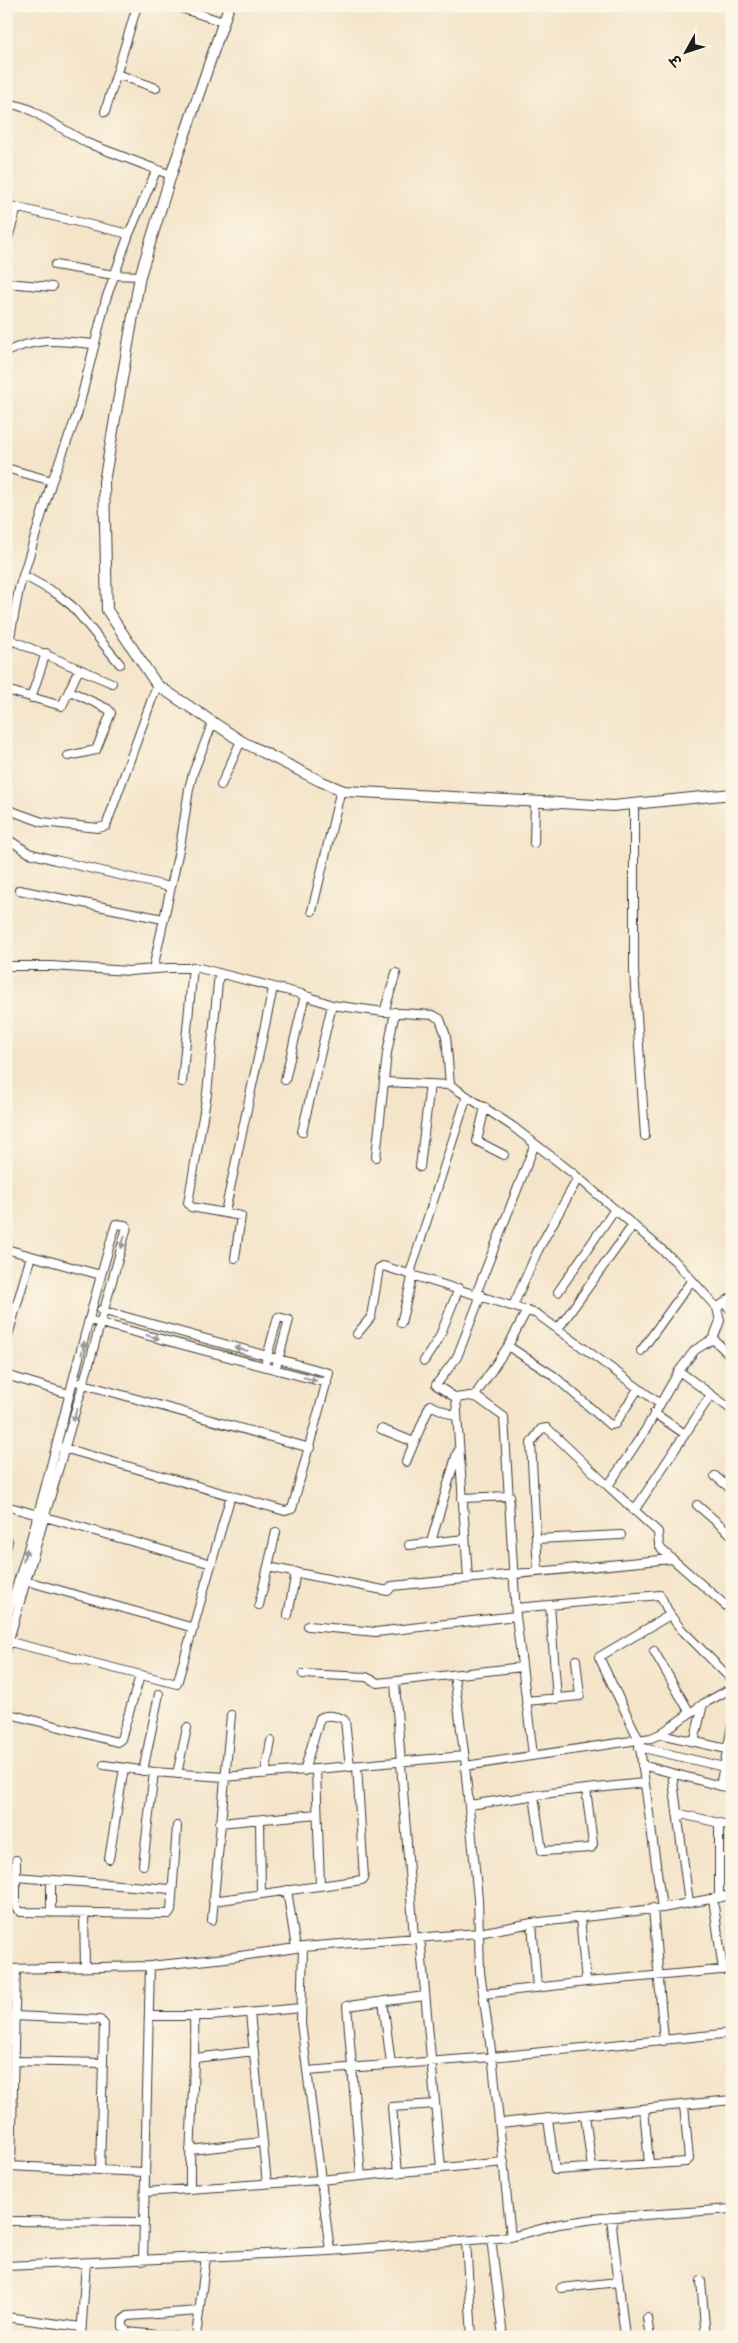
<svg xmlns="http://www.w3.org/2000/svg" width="738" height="2343" viewBox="0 0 738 2343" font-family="'Gochi Hand','Playpen Sans Deva',sans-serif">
  <rect width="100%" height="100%" fill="#fcf5e5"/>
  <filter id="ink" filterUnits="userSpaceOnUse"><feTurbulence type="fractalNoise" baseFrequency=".02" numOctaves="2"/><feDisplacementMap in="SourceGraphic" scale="10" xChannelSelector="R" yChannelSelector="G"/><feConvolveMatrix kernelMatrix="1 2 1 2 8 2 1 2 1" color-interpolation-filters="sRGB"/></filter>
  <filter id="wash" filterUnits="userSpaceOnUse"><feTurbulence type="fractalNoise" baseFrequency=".0096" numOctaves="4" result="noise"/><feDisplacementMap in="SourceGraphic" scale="20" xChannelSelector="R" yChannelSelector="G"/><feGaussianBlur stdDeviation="1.12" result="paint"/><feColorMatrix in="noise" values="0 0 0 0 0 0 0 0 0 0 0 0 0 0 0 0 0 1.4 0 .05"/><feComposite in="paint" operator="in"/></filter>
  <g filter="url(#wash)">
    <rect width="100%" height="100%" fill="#f4e4c9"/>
  </g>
  <g filter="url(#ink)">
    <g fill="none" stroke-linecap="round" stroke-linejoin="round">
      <g stroke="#3c3a36" stroke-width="10">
        <path id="minor" d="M 175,6 L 223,22
          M 117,74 L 156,88
          M 6,102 L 29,109 L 87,143 L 171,175
          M 105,112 L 137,6
          M 6,205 L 129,234
          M 6,244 L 17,208
          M 55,265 L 114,275 L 140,276
          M 6,283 L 52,287
          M 6,352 C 40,336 59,341 94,344
          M 6,468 L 52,481
          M 23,575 L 57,594 L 72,606 L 120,664
          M 9,639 L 112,683
          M 6,658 L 19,589 L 52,481 L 77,415 L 106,299 L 129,234 L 156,171
          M 6,690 L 62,706 L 79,669
          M 31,698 L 46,653
          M 68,756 L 96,750 L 111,713 L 108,709 L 70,691
          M 221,785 L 241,741
          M 634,803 L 634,971 L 645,1136
          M 6,809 L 42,822 L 98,828 L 106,826 L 157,685
          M 6,838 L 29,853 L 55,860 L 170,887
          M 534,843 L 535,802
          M 19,890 L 163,919
          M 312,911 L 341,789
          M 6,966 L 51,966 L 129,971 L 169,968 L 199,968 L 301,994 L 332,1005 L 384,1012 L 433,1015 L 440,1019 L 446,1036 L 450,1085 L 512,1126 L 575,1175 L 675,1261 L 717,1308 L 720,1321 L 713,1339 L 732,1357
          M 153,969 L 181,841 L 189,789 L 193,773 L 213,722
          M 219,973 L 207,1094 L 188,1203 L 191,1207 L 241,1216 L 235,1258
          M 384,1012 L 396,973
          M 285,1080 L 305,995
          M 182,1082 L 193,967
          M 384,1082 L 450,1085
          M 485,1107 L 477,1141 L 504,1155
          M 302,1132 L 332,1005
          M 376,1157 L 387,1053 L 395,1012
          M 420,1167 L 430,1084
          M 225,1212 L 273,988
          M 6,1249 L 101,1275
          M 410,1273 L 467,1096
          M 558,1292 L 615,1209
          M 476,1294 L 535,1144
          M 481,1295 L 457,1357 L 436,1385 L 456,1398 L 470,1396 L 478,1398 L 504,1417 L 516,1616 L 533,1755
          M 725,1303 L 732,1311
          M 513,1306 L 538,1250 L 578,1178
          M 717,1308 L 732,1297
          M 89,1320 L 327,1383
          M 401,1323 L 413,1274
          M 558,1329 L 633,1225
          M 357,1334 L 371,1317 L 379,1268 L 383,1266 L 537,1314 L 660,1404
          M 6,1342 L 31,1256
          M 508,1346 L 554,1376 L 610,1425 L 615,1424 L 638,1389
          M 641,1351 L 692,1280
          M 266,1360 L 278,1317 L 289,1320 L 277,1364
          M 424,1361 L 439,1338 L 459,1288
          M 679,1371 L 732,1410
          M 6,1375 L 69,1394
          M 80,1383 L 310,1448
          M 474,1397 L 508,1346 L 527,1310
          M 456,1398 L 468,1578
          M 654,1413 L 685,1434
          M 381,1429 L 414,1442
          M 60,1447 L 285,1511 L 292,1509 L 329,1373 L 101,1310
          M 406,1462 L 430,1405 L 457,1417
          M 715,1476 L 732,1490
          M 608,1486 L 658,1532 L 659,1545 L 662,1550 L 732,1611
          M 462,1498 L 510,1496
          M 697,1505 L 732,1535
          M 6,1506 L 212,1564
          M 634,1511 L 711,1395
          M 536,1539 L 621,1535
          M 431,1542 L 457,1453
          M 409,1545 L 465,1539
          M 6,1549 L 8,1541
          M 268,1567 L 388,1591 L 392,1586 L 671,1559
          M 538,1571 L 531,1443 L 541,1429 L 547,1428 L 608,1486 L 646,1429 L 679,1371 L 695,1350 L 713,1339
          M 23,1580 L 194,1628
          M 259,1605 L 276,1532
          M 550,1605 L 557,1699
          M 516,1608 L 660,1595 L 670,1615 L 681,1629 L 732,1680
          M 288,1615 L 296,1572
          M 6,1619 C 50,1489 76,1354 116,1224 L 125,1225 L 127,1227 L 91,1357 L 6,1650
          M 308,1626 L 376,1632 L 516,1616
          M 6,1641 L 177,1684 L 231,1495
          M 654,1651 L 690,1713
          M 303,1674 L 366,1677 L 378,1683 L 522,1667
          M 454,1675 L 465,1760
          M 395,1683 L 414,1938
          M 732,1688 L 703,1704 L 660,1734 L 651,1738 L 465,1766 L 478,1899 L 480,1972 L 493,2064 L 511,2237 L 559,2224 L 602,2218 L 732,2209
          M 526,1701 L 580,1696 L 576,1660
          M 6,1713 L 117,1742 L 121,1739 L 140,1676
          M 660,1734 L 727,1749
          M 694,1742 L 703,1704
          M 639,1747 L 724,1767
          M 104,1765 L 154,1772 L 224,1777 L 464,1756
          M 642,1765 L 732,1789
          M 316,1770 L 320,1885
          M 143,1771 L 159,1694
          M 304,1771 L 320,1718 C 326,1714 341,1716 345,1721 L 350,1767
          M 672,1773 L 689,1903
          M 177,1774 L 187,1728
          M 265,1774 L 271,1741
          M 720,1786 L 732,1726
          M 534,1796 L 542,1851 L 591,1848 L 593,1844 L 586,1789
          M 469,1805 L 558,1792 L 644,1783
          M 677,1813 L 732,1826
          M 260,1820 L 261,1894
          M 220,1823 L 317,1814
          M 719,1823 L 719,1898
          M 109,1859 L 124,1768
          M 16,1860 L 16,1908 L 21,1912 L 169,1914 L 171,1911 L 177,1826
          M 143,1865 L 154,1772
          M 16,1877 L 171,1889
          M 51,1880 L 51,1913
          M 287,1890 L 296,1948
          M 713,1899 L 723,1970
          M 213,1901 L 362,1880 L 364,1878 L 357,1766
          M 653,1908 L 664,2041
          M 662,1908 L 639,1740 L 599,1657 L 670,1615
          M 84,1913 L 85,1967
          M 580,1917 L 586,1982
          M 212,1920 L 231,1715
          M 532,1923 L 537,1988
          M 420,1937 L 441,2168
          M 6,1969 L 150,1966 L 226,1958 L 303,1947
          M 483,1994 L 586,1982 L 732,1969
          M 383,2001 L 391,2064
          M 250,2013 L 267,2184
          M 15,2016 L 100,2020 L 104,2024 L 100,2170
          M 149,2016 L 211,2016 L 301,2008
          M 729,2034 L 732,2072
          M 195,2058 L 254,2051
          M 14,2061 L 103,2063
          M 307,2071 L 492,2057 L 732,2033
          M 644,2109 L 649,2164
          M 585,2115 L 592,2168
          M 548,2119 L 555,2170 L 686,2162 L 689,2159 L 684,2105
          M 500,2123 L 732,2100
          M 190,2150 L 263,2142
          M 7,2166 L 145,2172
          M 11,2166 L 16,1969
          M 398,2173 L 392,2107 L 435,2104
          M 361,2176 L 347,2006 L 425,1996
          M 190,2189 C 189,2131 196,2074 194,2016
          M 145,2192 L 320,2180 L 504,2162
          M 611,2217 L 625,2337
          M 6,2221 L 144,2222
          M 511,2237 L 330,2251 L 301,2023 L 303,1947 L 479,1933 L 532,1923 L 662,1908 L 732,1895
          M 491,2238 L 503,2337
          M 466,2241 L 472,2337
          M 143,2261 L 150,1966
          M 6,2266 L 330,2251
          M 701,2281 L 706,2337
          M 561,2288 L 618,2282
          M 6,2317 L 81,2327
          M 647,2318 L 650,2337
          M 81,2337 L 86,2263
          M 178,2337 L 127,2332 L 123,2327 L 123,2320 L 128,2316 L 199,2311
          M 196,2337 L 206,2257"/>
      </g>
      <g stroke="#3c3a36" stroke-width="12">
        <path id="tertiary" d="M 229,6 L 171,175 L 140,276 L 104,482 L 107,610 L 157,685 L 241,741 L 320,781 L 344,791 L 613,806 L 732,794"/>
      </g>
      <use href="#minor" stroke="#fff" stroke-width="8"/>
      <use href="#tertiary" stroke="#fff" stroke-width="10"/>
    </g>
    <defs><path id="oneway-solid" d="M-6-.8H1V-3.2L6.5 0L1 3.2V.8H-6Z" transform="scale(1.25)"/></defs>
    <g fill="#999">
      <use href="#oneway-solid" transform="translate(123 1242) rotate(105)"/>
      <use href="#oneway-solid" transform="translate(153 1337) rotate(15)"/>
      <use href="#oneway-solid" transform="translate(83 1348) rotate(-77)"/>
      <use href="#oneway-solid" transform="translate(241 1349) rotate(-165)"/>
      <use href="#oneway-solid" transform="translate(310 1379) rotate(15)"/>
      <use href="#oneway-solid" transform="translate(75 1415) rotate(106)"/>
      <use href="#oneway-solid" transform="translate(25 1555) rotate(-74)"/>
    </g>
  </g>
  <rect width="738" height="2343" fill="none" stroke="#fcf5e5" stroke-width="25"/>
  <g transform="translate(686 52) rotate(230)" stroke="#fcf5e5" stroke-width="4" paint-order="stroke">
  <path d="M0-4L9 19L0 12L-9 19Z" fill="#1c1c1c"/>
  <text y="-8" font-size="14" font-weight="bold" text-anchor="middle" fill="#1c1c1c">उ</text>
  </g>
</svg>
